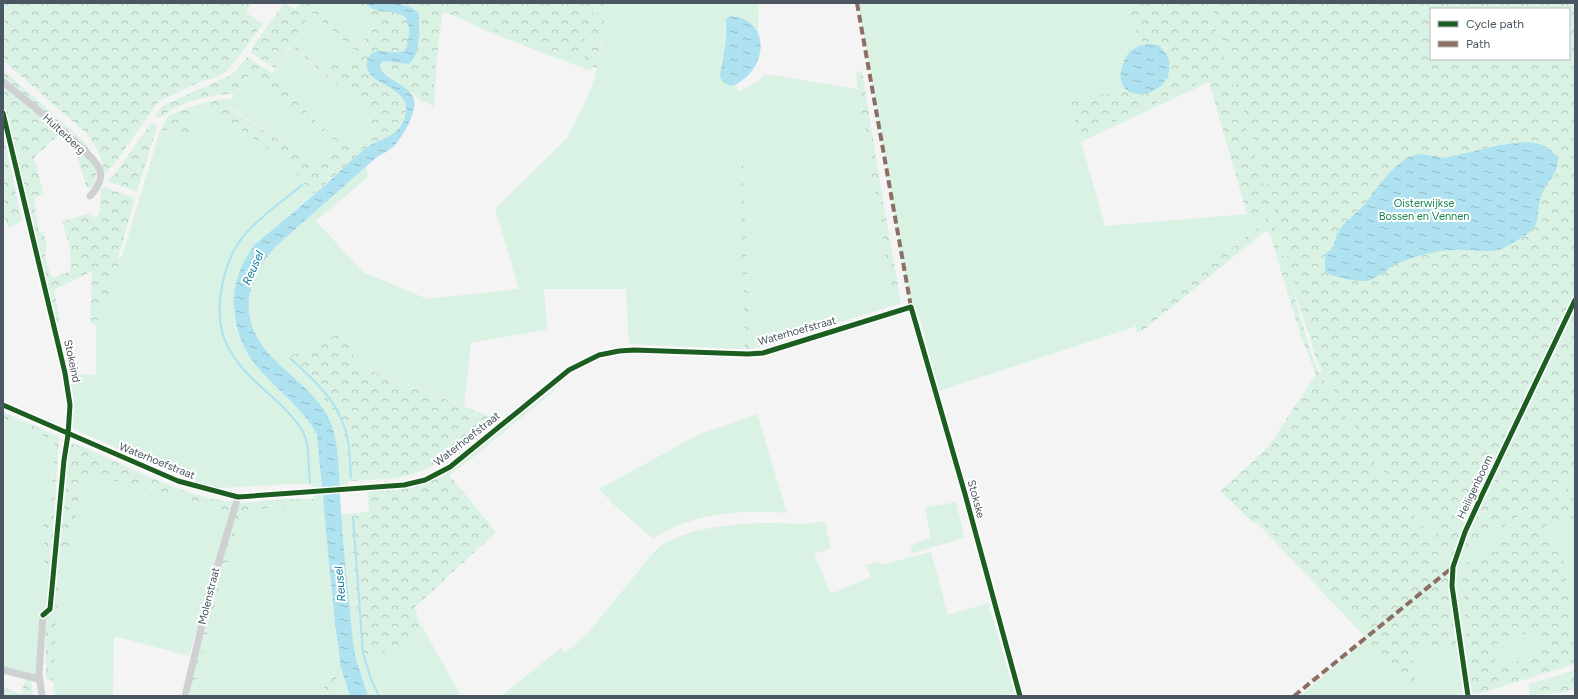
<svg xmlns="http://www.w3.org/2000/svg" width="1578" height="699" viewBox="0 0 1578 699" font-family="Figtree,sans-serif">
  <defs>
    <pattern id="forest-crowns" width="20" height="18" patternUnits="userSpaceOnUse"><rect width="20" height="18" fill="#d9f2e3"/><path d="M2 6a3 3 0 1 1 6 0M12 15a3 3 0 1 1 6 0" fill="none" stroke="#b2c7bb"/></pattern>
    <pattern id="water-ripples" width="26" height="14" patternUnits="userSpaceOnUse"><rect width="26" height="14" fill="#aee2f0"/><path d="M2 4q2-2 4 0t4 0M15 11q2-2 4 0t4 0" fill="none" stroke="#90bac6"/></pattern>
  </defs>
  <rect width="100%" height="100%" fill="#f4f4f4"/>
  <path fill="#d9f2e3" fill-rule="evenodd" d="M 315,3 L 350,3 L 374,24 L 374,27 L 360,46 L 314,5 Z
    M 415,3 L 759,3 L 758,31 C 753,22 743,20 735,16 L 725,23 L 726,39 L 721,63 L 732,86 L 737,84 L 745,349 L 629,344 L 626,289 L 544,289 L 547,329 L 471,343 L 464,406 L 354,364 L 351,339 L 286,358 C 312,383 340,408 346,445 C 348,459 348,472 348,485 L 340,486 L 333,430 L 266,350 L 259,341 L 252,327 L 249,307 L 252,283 L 265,258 L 274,248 L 366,167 L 368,177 L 316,221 L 363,272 L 427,299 L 519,289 L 495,209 L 567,138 L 587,99 L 595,77 L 601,49 L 605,16 L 591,71 L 488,32 L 440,7 L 434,108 L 421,96 Z
    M 857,3 L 1128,3 L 1140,46 C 1130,51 1125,57 1121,67 L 1175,79 L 1133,3 L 1575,3 L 1575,664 L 1481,693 L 1472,685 L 1462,685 L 1463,696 L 1300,696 L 1367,639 L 1224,488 L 1268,456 L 1322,369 L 1267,219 L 1265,218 L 1266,221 L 1131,328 L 939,391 L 919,316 L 914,306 L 909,300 L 863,28 ZM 1431,9 L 1569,9 L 1569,59 L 1431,59 ZM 1211,81 L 1259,213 L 1105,226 L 1081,142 Z
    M 311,12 L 355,50 L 356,56 L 352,61 L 345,65 L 335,62 L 326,63 L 318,56 L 312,55 L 296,42 L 297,35 Z
    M 291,46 L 367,111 C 371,118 373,128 367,134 C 361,140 351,144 342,141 C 331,138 277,84 272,73 Z
    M 765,74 L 858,89 L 876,201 L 878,206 L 884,206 L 885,212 L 879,213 L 879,216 L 891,286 L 898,285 L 901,303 L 761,347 L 750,349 L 740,91 L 757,82 Z
    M 248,76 L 252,76 L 260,81 L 335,142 C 334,145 320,159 316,164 L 227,105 L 230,100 Z
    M 201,104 C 234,126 270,146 297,175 C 303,181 308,188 313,194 L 254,245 C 244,259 242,272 238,288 C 223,340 256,365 289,399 C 297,408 307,416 313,427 C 323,444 320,468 321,487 L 312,488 L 311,483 L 218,488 L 190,480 L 72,428 C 70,420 74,413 74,406 C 74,395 71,384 69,374 L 96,375 L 96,326 L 124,250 L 160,131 L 172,129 L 186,134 L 193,129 L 190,120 L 190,107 Z
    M 757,414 L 787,513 C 745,509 688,513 653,539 L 612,503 L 599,489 L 698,435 Z
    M 3,418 L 55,441 L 50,517 L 43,518 L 45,568 L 51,568 L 49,608 L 40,616 L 36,676 L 3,669 Z
    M 64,440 L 71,444 L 54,601 L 61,553 L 69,549 L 85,475 L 97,476 L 231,512 L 189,656 L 114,636 L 113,696 L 54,696 L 53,681 L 57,602 L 54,610 L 50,610 Z
    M 313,494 L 322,494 C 334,560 327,632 350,696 L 337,696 L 340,691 L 331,659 L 322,696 L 195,696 L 193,692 L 207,635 L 242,509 L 314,505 Z
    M 956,502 L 965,538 L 912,553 L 911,545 L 931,538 L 925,508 Z
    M 358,513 L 350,517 L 359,634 L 362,659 L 423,639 L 419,621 L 461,696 L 368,696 L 356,659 L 353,642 L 341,514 Z
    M 825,521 L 831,548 L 814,554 L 831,594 L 871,577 L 866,565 L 879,562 L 881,565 L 931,552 L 948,615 L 988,603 L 1015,693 L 1000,696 L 501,696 L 562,647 L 562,650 L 565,653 L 589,632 L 654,552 C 679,527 739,523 773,523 C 782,522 790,524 798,524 C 807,524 816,522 825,521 Z
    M 1575,670 L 1575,676 L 1540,688 L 1529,684 Z"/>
  <path fill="url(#forest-crowns)" fill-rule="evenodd" d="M 3,3 L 251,3 L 247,10 L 247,13 L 263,24 L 239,56 L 226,72 L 217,77 L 200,82 L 159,101 L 118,159 L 104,175 C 102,157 98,149 87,134 L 3,60 Z
    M 301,3 L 315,3 L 314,5 L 361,46 L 374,27 L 374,25 L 350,3 L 366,3 C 378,19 409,2 409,30 C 409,38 408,44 404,51 L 400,52 L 383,50 L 369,57 L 405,101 L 406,113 L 404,119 L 394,134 L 369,146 L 313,194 C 308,188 303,181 297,175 C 270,146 234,126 201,104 C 211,101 220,97 230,100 L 227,105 L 231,109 L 316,164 L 326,152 L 334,145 L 335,142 L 252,76 L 248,76 L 234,94 C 213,93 176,103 160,118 L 155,117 L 159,110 L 164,105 L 229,76 L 237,70 L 247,57 L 272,73 C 277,84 331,138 342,141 C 351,144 361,140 367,134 C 373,127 371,118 367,111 L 293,47 L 289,47 L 276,67 L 274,68 L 251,53 L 256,42 L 284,4 L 296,9 ZM 311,12 L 355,50 L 356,56 L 352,61 L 345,65 L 335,62 L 326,63 L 318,56 L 312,55 L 296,42 L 297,35 Z
    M 385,3 L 596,3 L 578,61 L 444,12 L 442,16 L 431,103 L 423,102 L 380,68 L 381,62 L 384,61 L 409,64 L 418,28 L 419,14 L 406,4 Z
    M 601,3 L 606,3 L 604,26 L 597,68 L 583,63 Z
    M 1128,3 L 1207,3 L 1224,55 L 1243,121 L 1250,138 L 1296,302 L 1312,356 L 1319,372 L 1357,436 L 1392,490 L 1430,535 L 1435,544 L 1445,570 L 1438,577 L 1370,630 L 1362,623 L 1258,520 L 1254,524 L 1221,491 L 1269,446 L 1316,374 L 1301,337 L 1269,231 L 1264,232 L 1145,329 L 1137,332 L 1135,325 L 1266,221 L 1263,213 L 1247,214 L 1208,79 L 1080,137 L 1068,99 L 1126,91 L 1132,94 L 1145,44 L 1140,46 Z
    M 1210,3 L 1575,3 L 1575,295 L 1484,479 L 1462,527 L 1451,563 L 1448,563 L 1435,533 L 1395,488 L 1367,446 L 1334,391 L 1316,359 L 1261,162 L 1246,119 L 1226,49 ZM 1431,9 L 1569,9 L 1569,59 L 1431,59 ZM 1525,142 C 1538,143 1547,145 1556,155 L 1556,173 L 1542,191 L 1539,201 L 1536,224 L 1531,231 L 1522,236 L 1488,251 L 1440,251 L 1405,260 L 1394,264 L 1372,279 L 1365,281 L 1336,277 L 1328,274 L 1325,271 L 1326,253 L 1333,248 C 1335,242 1335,236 1338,230 C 1344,220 1356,214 1364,205 C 1379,190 1392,159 1415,154 C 1426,152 1434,159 1445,158 C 1457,157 1468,152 1480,149 C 1495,146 1510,144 1525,142 Z
    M 3,70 L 77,135 C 80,138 83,141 86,144 C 94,155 104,183 87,189 L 76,152 L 57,136 L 34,158 L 44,195 L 34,197 L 36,208 L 35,208 L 39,232 L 43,231 L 47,245 L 45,257 L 51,277 L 57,277 L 70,271 C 73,253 67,238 62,221 L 88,214 L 96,218 L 100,211 L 101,188 L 104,187 L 135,198 L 118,258 L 121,258 L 121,260 L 96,326 L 90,322 L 92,271 L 54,290 L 60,320 L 53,324 L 3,106 Z
    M 862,71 L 884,206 L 878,206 L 876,201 L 856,75 L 857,72 Z
    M 737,90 L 740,91 L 750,349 L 745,349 Z
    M 190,107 L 190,120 L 193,130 L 190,133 L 186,134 L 172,129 L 160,131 L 168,116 Z
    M 151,123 L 157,124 L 157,126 L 137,192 L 107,181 L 114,175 Z
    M 3,131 L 22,221 L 9,228 L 3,214 Z
    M 885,212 L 898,285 L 891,287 L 879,216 L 879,213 Z
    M 1575,314 L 1575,474 L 1461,558 L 1466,542 L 1480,511 Z
    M 350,329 L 354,364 L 496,419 C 470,438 440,467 409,475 C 389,480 368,480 348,481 C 348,468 348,455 346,443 C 338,406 312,383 286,358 Z
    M 556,387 L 551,393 L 475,456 L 449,475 L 496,532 L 415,607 L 423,639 L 362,659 L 359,634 L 350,517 L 358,513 L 369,512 L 368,491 L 422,484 L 445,474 Z
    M 3,412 L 59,437 L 51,568 L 45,568 L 43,518 L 50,517 L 55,441 L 3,418 Z
    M 71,444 C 82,445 93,451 103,456 C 144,474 185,496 231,502 L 233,504 L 231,512 L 97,476 L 85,475 L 69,549 L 61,554 L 53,681 L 46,679 L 45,617 L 48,616 L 51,609 L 54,609 L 57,601 L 54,601 Z
    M 1575,483 L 1575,520 C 1564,517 1550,522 1541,529 L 1541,534 L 1544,539 L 1561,543 L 1575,647 L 1575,663 L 1475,694 L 1472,693 L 1461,567 ZM 1535,630 L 1542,654 L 1498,667 L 1490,646 Z
    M 289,499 L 314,499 L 315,505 L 242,510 L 207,635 L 193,692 L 195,696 L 187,696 L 210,602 L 239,503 Z
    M 1447,576 L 1449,577 L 1458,646 L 1412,652 L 1416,684 L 1409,684 L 1367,639 L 1413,601 Z
    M 331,658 L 340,691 L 337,696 L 322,696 Z
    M 1575,676 L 1575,688 C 1565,694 1554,693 1543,694 C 1538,694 1534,695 1530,696 L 1529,684 L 1540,688 Z
    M 26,679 L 31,680 L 33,696 L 3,696 L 3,687 L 21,694 Z"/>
  <path fill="url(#water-ripples)" d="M 366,3 C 383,3 409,0 419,14 C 418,29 422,54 409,64 L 384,61 L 381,63 L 380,67 C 386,79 404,83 412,95 C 421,106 403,136 395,145 C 390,150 382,154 377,157 L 274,248 C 260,264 251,280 249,301 C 245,363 321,379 334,432 C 340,458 339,486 341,513 C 344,556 349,599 353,642 L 356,659 L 368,696 L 350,696 L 341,668 L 335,625 L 317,435 C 311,422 301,412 291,401 C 261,371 237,354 234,308 C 232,285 241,264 254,245 C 278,225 302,205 326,184 C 340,172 354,157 369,146 C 384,137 396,138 404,119 C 418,85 362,87 367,62 C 368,58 370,54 374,52 C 384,48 395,55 404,51 C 408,44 409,38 409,30 C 409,2 378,20 366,3 Z
    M 730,16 C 774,19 767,73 732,86 C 726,85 722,82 720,76 L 726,39 L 726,20 Z
    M 1147,44 L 1158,45 C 1167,53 1171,59 1169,71 C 1163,103 1106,104 1124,61 C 1127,52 1137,45 1147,44 Z
    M 1525,142 C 1540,143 1551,146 1558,159 C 1558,175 1544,184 1540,200 C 1537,209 1540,224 1531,231 C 1523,237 1508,247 1499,250 C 1485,253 1468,249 1454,250 C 1438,250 1421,255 1406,260 C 1391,264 1380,278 1366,281 C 1358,282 1330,277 1325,271 L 1325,254 L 1333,248 L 1337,234 L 1343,225 L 1365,204 L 1382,181 L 1394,168 L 1408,157 L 1421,154 L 1445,158 L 1500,145 Z"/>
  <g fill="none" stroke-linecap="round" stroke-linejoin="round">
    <path stroke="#aee2f0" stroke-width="2" d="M 302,185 C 283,201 262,215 246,233 C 223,259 211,313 227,345 C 231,354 238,363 244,370 C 261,389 292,411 303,432 C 310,446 308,467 310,483
      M 290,358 C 311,377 335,398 344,426 C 350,442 350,461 351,478
      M 353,517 L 363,653 L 371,679 L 379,696"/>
    <path stroke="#ced0d2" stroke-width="7" d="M 3,82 C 27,101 49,119 72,139 C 79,146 93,158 98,166 C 105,177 97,188 90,196
      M 3,405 L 178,481 L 238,497 L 404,485 L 425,480 L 450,467 L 569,370 L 599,355 L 619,351 L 634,350 L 748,354 L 763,353 L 911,307 L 965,494 L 1020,696
      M 3,670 L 39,679
      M 42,696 L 39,674 L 43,615
      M 185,696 L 210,591 L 238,497
      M 1468,696 L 1452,586 L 1453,567 L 1465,532 L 1482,495 L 1575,300"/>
    <path stroke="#8d6e63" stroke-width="4" stroke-dasharray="8 4" stroke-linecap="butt" d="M 857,3 L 911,307
      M 1294,696 L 1453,567"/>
    <g stroke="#fff" stroke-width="8">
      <path id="cycleway" d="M 3,113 L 65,373 L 70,405 L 68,435 L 64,460 L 50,609 L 43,615
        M 3,405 L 178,481 L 238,497 L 404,485 L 425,480 L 450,467 L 569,370 L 599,355 L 619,351 L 634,350 L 748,354 L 763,353 L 911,307 L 965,494 L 1020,696
        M 1468,696 L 1452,586 L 1453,567 L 1465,532 L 1482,495 L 1575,300"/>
    </g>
    <use href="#cycleway" stroke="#1b5e20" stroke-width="5"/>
  </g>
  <g text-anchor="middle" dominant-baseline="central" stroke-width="4" stroke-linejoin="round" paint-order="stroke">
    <g font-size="11" fill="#4a5661" stroke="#fff">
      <text transform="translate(64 134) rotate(43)">Hulterberg</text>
      <text transform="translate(797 331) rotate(-16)">Waterhoefstraat</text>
      <text transform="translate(72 361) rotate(78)">Stokeind</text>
      <text transform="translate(467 439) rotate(-38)">Waterhoefstraat</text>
      <text transform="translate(157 461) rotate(22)">Waterhoefstraat</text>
      <text transform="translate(1475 487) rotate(-65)">Heiligenboom</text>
      <text transform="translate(976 499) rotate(75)">Stokske</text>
      <text transform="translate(209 596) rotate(-76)">Molenstraat</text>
    </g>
    <g font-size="11" fill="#17864f" stroke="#fff">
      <text x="1424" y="203">Oisterwijkse<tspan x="1424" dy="13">Bossen en Vennen</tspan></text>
    </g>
    <g font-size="12" font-style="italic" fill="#0c7c9b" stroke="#fff">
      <text transform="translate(253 268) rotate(-66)">Reusel</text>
      <text transform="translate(340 584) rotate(-96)">Reusel</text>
    </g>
  </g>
  <rect width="1578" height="699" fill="none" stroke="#4a5661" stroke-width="8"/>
  <rect x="1430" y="8" width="140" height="52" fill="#ffffff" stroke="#b7bbc0"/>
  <rect x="1438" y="21" width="20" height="6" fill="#1b5e20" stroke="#b7bbc0"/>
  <text x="1466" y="28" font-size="12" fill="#4a5661">Cycle path</text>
  <rect x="1438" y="41" width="20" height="6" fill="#8d6e63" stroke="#b7bbc0"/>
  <text x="1466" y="48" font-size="12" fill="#4a5661">Path</text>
</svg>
